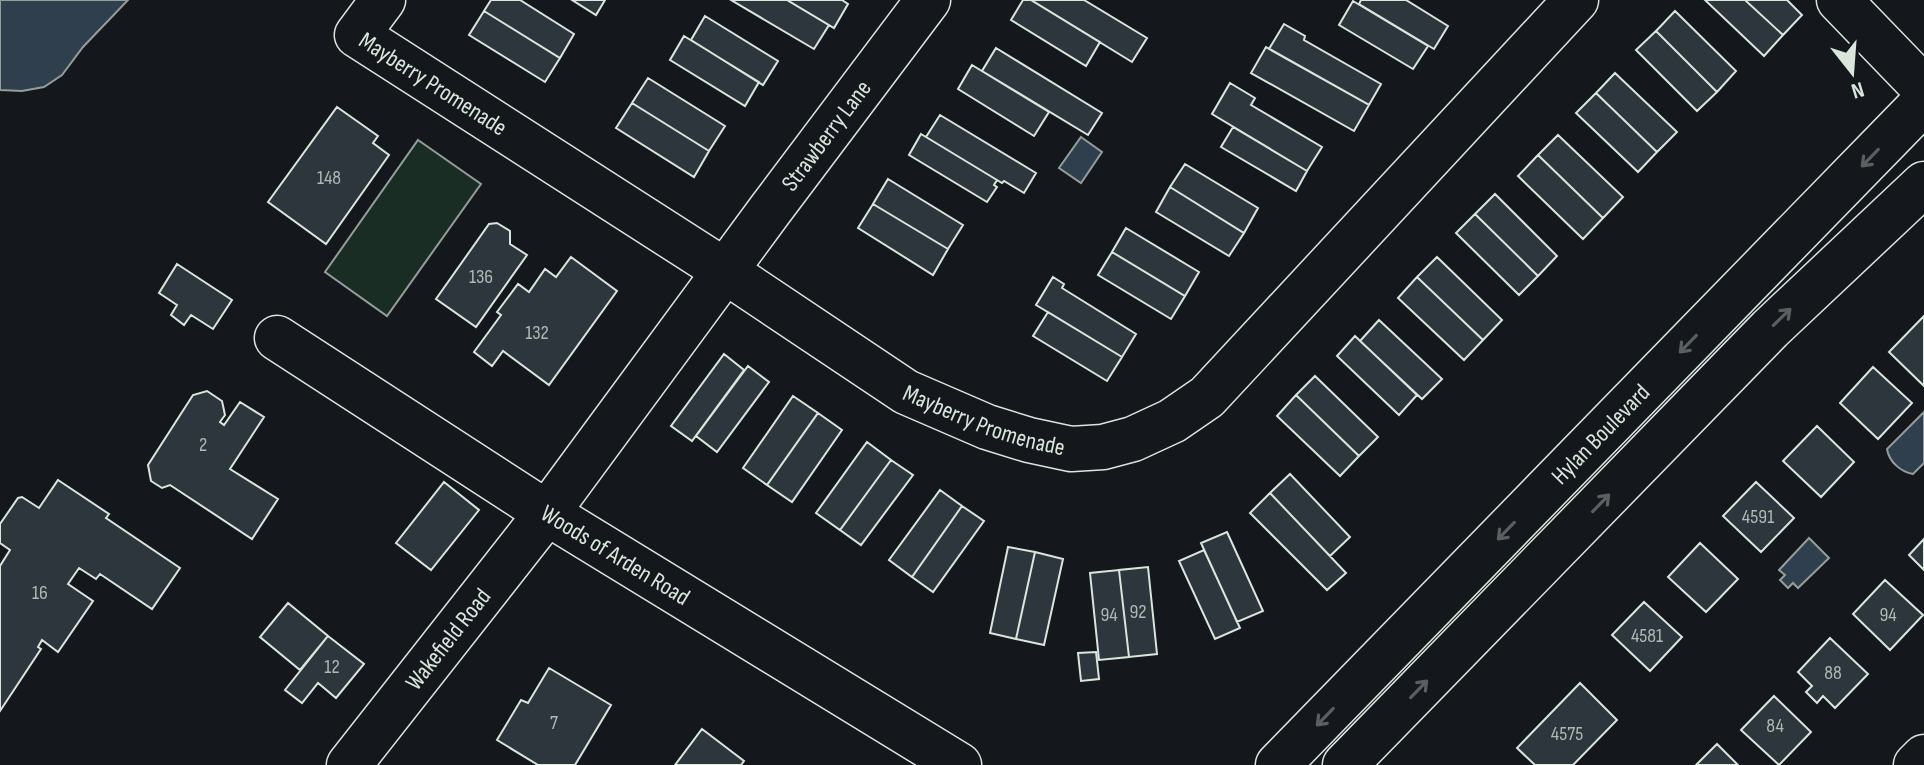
<svg xmlns="http://www.w3.org/2000/svg" width="1924" height="765" viewBox="0 0 1924 765" font-family="'Sofia Sans Condensed',sans-serif">
  <rect width="100%" height="100%" fill="#14181c"/>
  <path fill="#1a2d24" stroke="#939e99" stroke-width="2" d="M 418,140 L 481,184 L 387,316 L 325,272 Z"/>
  <path fill="#2f3f4d" stroke="#939e99" stroke-width="2" d="M 0,0 L 128,0 L 83,47 L 62,75 L 44,87 L 22,91 L 0,90 Z
    M 1081,137 L 1102,152 L 1081,183 L 1059,168 Z
    M 1924,412 L 1924,463 L 1913,474 C 1901,472 1889,462 1887,449 Z
    M 1809,538 L 1829,558 L 1798,588 L 1793,583 L 1788,588 L 1780,580 L 1785,575 L 1779,570 Z"/>
  <path fill="#2c363c" stroke="#d8e6dc" stroke-width="2" d="M 491,0 L 520,0 L 574,34 L 560,58 L 484,11 Z
    M 572,0 L 605,0 L 596,15 Z
    M 731,0 L 787,0 L 829,25 L 814,49 Z
    M 787,0 L 842,0 L 848,4 L 834,28 Z
    M 1023,0 L 1031,0 L 1100,42 L 1086,66 L 1011,20 Z
    M 1031,0 L 1084,0 L 1147,38 L 1132,62 Z
    M 1361,0 L 1406,0 L 1448,26 L 1434,49 L 1359,4 Z
    M 1705,0 L 1745,0 L 1783,35 L 1764,56 Z
    M 1745,0 L 1787,0 L 1802,15 L 1783,35 Z
    M 1353,1 L 1428,46 L 1413,69 L 1339,25 Z
    M 484,11 L 560,58 L 545,82 L 469,35 Z
    M 1675,11 L 1736,71 L 1717,92 L 1656,31 Z
    M 705,16 L 778,61 L 763,85 L 691,40 Z
    M 1284,24 L 1305,36 L 1304,40 L 1381,84 L 1369,105 L 1269,49 Z
    M 1656,31 L 1717,92 L 1697,111 L 1636,50 Z
    M 684,36 L 759,82 L 745,106 L 670,60 Z
    M 1266,47 L 1369,105 L 1354,131 L 1251,73 Z
    M 996,48 L 1102,113 L 1088,135 L 982,71 Z
    M 972,65 L 1049,112 L 1034,136 L 958,89 Z
    M 1615,73 L 1677,132 L 1657,152 L 1596,93 Z
    M 648,78 L 725,126 L 709,151 L 632,103 Z
    M 1230,83 L 1255,98 L 1251,105 L 1322,147 L 1307,171 L 1212,114 Z
    M 1596,93 L 1657,152 L 1638,172 L 1576,113 Z
    M 632,103 L 709,151 L 694,177 L 616,128 Z
    M 337,107 L 378,136 L 373,143 L 389,155 L 326,244 L 268,202 Z
    M 940,115 L 1036,173 L 1024,193 L 1004,181 L 1002,183 L 997,180 L 926,137 Z
    M 1233,127 L 1307,171 L 1296,191 L 1221,147 Z
    M 921,134 L 997,180 L 994,185 L 997,187 L 987,202 L 909,155 Z
    M 1558,135 L 1623,197 L 1603,218 L 1538,155 Z
    M 1538,155 L 1603,218 L 1583,239 L 1518,176 Z
    M 1185,164 L 1258,208 L 1244,233 L 1170,187 Z
    M 888,179 L 963,225 L 948,249 L 873,204 Z
    M 1170,187 L 1244,233 L 1229,256 L 1156,212 Z
    M 1495,194 L 1557,256 L 1538,276 L 1475,214 Z
    M 873,204 L 948,249 L 933,275 L 858,228 Z
    M 1475,214 L 1538,276 L 1519,295 L 1456,233 Z
    M 497,223 L 510,231 L 510,244 L 527,255 L 476,327 L 436,299 L 489,224 Z
    M 1126,228 L 1199,272 L 1185,296 L 1112,252 Z
    M 1112,252 L 1185,296 L 1171,319 L 1098,275 Z
    M 571,257 L 617,291 L 549,385 L 503,351 L 492,366 L 474,352 L 501,315 L 497,312 L 518,284 L 529,292 L 545,269 L 556,277 Z
    M 1437,257 L 1502,320 L 1483,340 L 1417,277 Z
    M 177,264 L 232,300 L 213,329 L 191,315 L 184,325 L 171,315 L 177,305 L 159,293 Z
    M 1053,277 L 1064,284 L 1062,288 L 1136,334 L 1122,357 L 1036,305 Z
    M 1417,277 L 1483,340 L 1464,360 L 1398,298 Z
    M 1048,312 L 1122,357 L 1107,381 L 1033,336 Z
    M 1924,316 L 1924,386 L 1889,352 Z
    M 1379,320 L 1442,379 L 1422,399 L 1360,341 Z
    M 1355,336 L 1417,395 L 1399,415 L 1337,356 Z
    M 724,354 L 744,370 L 692,441 L 671,426 Z
    M 748,366 L 769,382 L 717,452 L 696,436 Z
    M 1873,367 L 1912,403 L 1878,439 L 1840,403 Z
    M 1315,376 L 1378,437 L 1359,456 L 1296,395 Z
    M 207,391 L 222,401 L 225,415 L 220,422 L 224,425 L 240,402 L 264,417 L 230,469 L 278,499 L 252,539 L 170,485 L 162,488 L 151,481 L 148,465 L 193,395 Z
    M 1296,395 L 1359,456 L 1340,476 L 1277,416 Z
    M 793,396 L 818,413 L 767,485 L 743,468 Z
    M 818,413 L 842,430 L 792,502 L 767,485 Z
    M 1817,426 L 1854,462 L 1821,497 L 1783,461 Z
    M 867,442 L 891,460 L 840,530 L 816,513 Z
    M 891,460 L 913,475 L 861,545 L 840,530 Z
    M 1290,474 L 1350,537 L 1330,556 L 1270,493 Z
    M 58,480 L 109,514 L 106,518 L 180,568 L 152,609 L 100,574 L 96,579 L 79,568 L 68,584 L 93,601 L 58,652 L 42,640 L 38,647 L 41,649 L 0,711 L 0,566 L 10,550 L 0,543 L 0,524 L 18,498 L 22,497 L 39,508 Z
    M 444,482 L 479,510 L 431,570 L 396,543 Z
    M 1756,482 L 1794,518 L 1761,552 L 1723,516 Z
    M 940,490 L 962,506 L 912,577 L 889,560 Z
    M 1270,493 L 1346,573 L 1327,590 L 1250,513 Z
    M 962,506 L 984,521 L 933,592 L 912,577 Z
    M 1227,532 L 1263,611 L 1237,622 L 1201,543 Z
    M 1924,539 L 1924,570 L 1909,555 Z
    M 1700,543 L 1738,579 L 1706,612 L 1668,577 Z
    M 1008,547 L 1035,552 L 1016,639 L 990,633 Z
    M 1204,550 L 1240,628 L 1215,639 L 1179,561 Z
    M 1035,552 L 1063,559 L 1044,645 L 1016,639 Z
    M 1148,567 L 1157,654 L 1129,657 L 1119,570 Z
    M 1119,570 L 1129,657 L 1099,660 L 1090,573 Z
    M 1885,580 L 1923,615 L 1890,650 L 1853,614 Z
    M 1644,602 L 1682,637 L 1650,671 L 1612,635 Z
    M 288,603 L 328,636 L 300,670 L 260,637 Z
    M 328,636 L 364,664 L 336,698 L 318,683 L 302,703 L 285,690 Z
    M 1830,638 L 1868,674 L 1835,708 L 1823,696 L 1817,703 L 1806,692 L 1812,686 L 1798,672 Z
    M 1096,652 L 1099,679 L 1081,681 L 1078,653 Z
    M 549,668 L 611,705 L 575,765 L 538,765 L 497,740 L 521,700 L 528,703 Z
    M 1580,683 L 1617,720 L 1573,765 L 1535,765 L 1517,748 Z
    M 1774,696 L 1811,732 L 1779,765 L 1741,730 Z
    M 702,729 L 744,761 L 741,765 L 675,765 Z
    M 1717,744 L 1738,765 L 1696,765 Z"/>
  <g fill="none" stroke-linecap="round" stroke-linejoin="round">
    <g stroke="#d8e6dc" stroke-width="47">
      <g id="minor">
        <path id="s1" d="M 383,0 L 357,35 L 725,271 L 906,392 L 987,427 L 1029,440 L 1071,449 L 1103,447 L 1133,439 L 1172,421 L 1207,397 L 1576,0"/>
        <path d="M 1839,0 L 1924,88"/>
        <path id="s2" d="M 277,338 L 547,513 L 959,765"/>
        <path id="s3" d="M 349,765 L 547,513 L 770,210 L 928,0"/>
        <path d="M 1916,765 L 1924,757"/>
      </g>
    </g>
    <g stroke="#d8e6dc" stroke-width="47">
      <g id="major">
        <path id="s4" d="M 1278,765 L 1924,102"/>
        <path d="M 1345,765 L 1770,329 L 1924,184"/>
      </g>
    </g>
    <use href="#minor" stroke="#14181c" stroke-width="44"/>
    <use href="#major" stroke="#14181c" stroke-width="44"/>
  </g>
  <defs><path id="oneway-shaft" d="M-6 0H5M1.5-3L5.5 0L1.5 3" fill="none" stroke-width="1.6" stroke-linecap="round" stroke-linejoin="round" transform="scale(2)"/></defs>
  <g stroke="#59605f">
    <use href="#oneway-shaft" transform="translate(1870 158) rotate(134)"/>
    <use href="#oneway-shaft" transform="translate(1782 317) rotate(-44)"/>
    <use href="#oneway-shaft" transform="translate(1688 344) rotate(134)"/>
    <use href="#oneway-shaft" transform="translate(1601 503) rotate(-46)"/>
    <use href="#oneway-shaft" transform="translate(1506 531) rotate(134)"/>
    <use href="#oneway-shaft" transform="translate(1419 689) rotate(-46)"/>
    <use href="#oneway-shaft" transform="translate(1325 717) rotate(134)"/>
  </g>
  <g text-anchor="middle" dominant-baseline="central" stroke-width="6" stroke-linejoin="round" paint-order="stroke">
    <g font-size="20" fill="#adbab4">
      <text x="329" y="178">148</text>
      <text x="481" y="277">136</text>
      <text x="537" y="333">132</text>
      <text x="203" y="445">2</text>
      <text x="1758" y="517">4591</text>
      <text x="40" y="593">16</text>
      <text x="1138" y="612">92</text>
      <text x="1109" y="615">94</text>
      <text x="1888" y="615">94</text>
      <text x="1647" y="636">4581</text>
      <text x="332" y="667">12</text>
      <text x="1833" y="673">88</text>
      <text x="554" y="723">7</text>
      <text x="1775" y="726">84</text>
      <text x="1567" y="734">4575</text>
    </g>
    <g font-size="24" fill="#d8e6dc" stroke="#14181c">
      <text stroke="none"><textPath href="#s1" startOffset="134">Mayberry Promenade</textPath></text>
      <text stroke="none"><textPath href="#s3" startOffset="790">Strawberry Lane</textPath></text>
      <text stroke="none"><textPath href="#s1" startOffset="782">Mayberry Promenade</textPath></text>
      <text stroke="none"><textPath href="#s4" startOffset="462">Hylan Boulevard</textPath></text>
      <text stroke="none"><textPath href="#s2" startOffset="402">Woods of Arden Road</textPath></text>
      <text stroke="none"><textPath href="#s3" startOffset="160">Wakefield Road</textPath></text>
    </g>
  </g>
  <g transform="translate(1852 72) rotate(163)" stroke="#14181c" stroke-width="6" paint-order="stroke">
  <path d="M0-6L14 30L0 20L-14 30Z" fill="#d8e6dc"/>
  <text y="-12" font-size="22" font-weight="bold" text-anchor="middle" fill="#d8e6dc">N</text>
  </g>
</svg>
